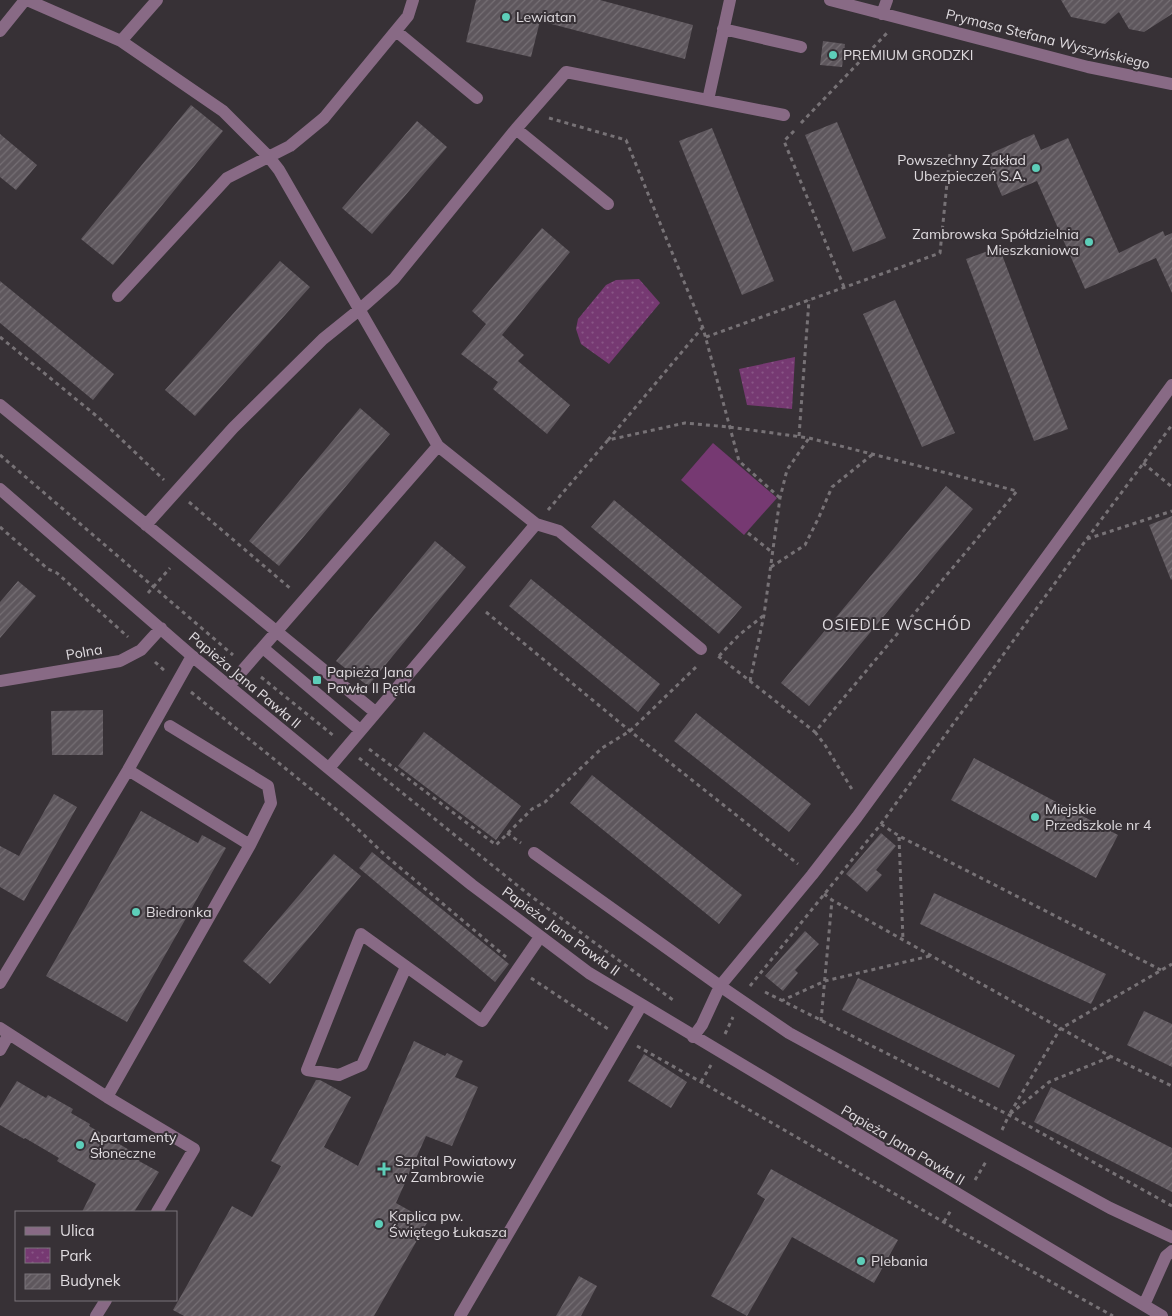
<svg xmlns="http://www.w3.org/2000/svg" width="1172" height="1316" viewBox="0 0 1172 1316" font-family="Mulish,sans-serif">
  <defs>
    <pattern id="park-dots" width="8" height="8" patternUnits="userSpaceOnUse" patternTransform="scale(1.25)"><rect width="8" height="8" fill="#763972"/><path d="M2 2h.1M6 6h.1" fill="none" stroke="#895586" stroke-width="1.8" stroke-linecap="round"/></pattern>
    <pattern id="building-hatch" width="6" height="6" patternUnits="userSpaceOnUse" patternTransform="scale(1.25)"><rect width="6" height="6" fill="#5e575d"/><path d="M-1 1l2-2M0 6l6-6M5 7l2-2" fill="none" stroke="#756f74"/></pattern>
  </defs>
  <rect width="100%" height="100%" fill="#373136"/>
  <path fill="#763972" d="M 713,443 L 777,498 L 744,535 L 681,480 Z"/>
  <path fill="url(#park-dots)" d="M 639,279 L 660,303 L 609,364 L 581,344 L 576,329 L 578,319 L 606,285 L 616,280 Z
    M 795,357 L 792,409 L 747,405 L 739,369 Z"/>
  <path fill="url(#building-hatch)" d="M 476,0 L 600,0 L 693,25 L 685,59 L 540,21 L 531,57 L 466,42 Z
    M 1061,0 L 1172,0 L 1172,14 L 1144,32 L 1129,29 L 1119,12 L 1105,24 L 1071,17 Z
    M 823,41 L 845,44 L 842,67 L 820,65 Z
    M 191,105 L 223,131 L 113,265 L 81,239 Z
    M 417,121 L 447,147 L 372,234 L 342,208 Z
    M 837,122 L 886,238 L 853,252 L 805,135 Z
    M 712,128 L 774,281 L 742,295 L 679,141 Z
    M 0,134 L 37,165 L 16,190 L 0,177 Z
    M 1034,134 L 1041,150 L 1068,138 L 1119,253 L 1163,231 L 1165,236 L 1172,233 L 1172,293 L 1156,258 L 1085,289 L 1037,181 L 1002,196 L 985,156 Z
    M 542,228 L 570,252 L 502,335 L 524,355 L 518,361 L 570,405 L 547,434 L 493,389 L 498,382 L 461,354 L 486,324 L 472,311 Z
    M 999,247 L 1068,429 L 1034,441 L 966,259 Z
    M 280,261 L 310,287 L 195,416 L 165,390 Z
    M 0,281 L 114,374 L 93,400 L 0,323 Z
    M 895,300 L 955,433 L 922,447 L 863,314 Z
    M 360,408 L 390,434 L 279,566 L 249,541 Z
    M 946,486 L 973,509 L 809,706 L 781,683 Z
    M 614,500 L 742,607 L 719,634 L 591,527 Z
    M 1172,516 L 1172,579 L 1171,580 L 1149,525 Z
    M 435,541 L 466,567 L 368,686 L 336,661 Z
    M 531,579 L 660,684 L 638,712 L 509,606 Z
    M 18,581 L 36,596 L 0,638 L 0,602 Z
    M 103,710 L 103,755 L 52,755 L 51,711 Z
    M 696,713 L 811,804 L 789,832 L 674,741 Z
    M 424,732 L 521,806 L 496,840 L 398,766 Z
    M 974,758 L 1118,835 L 1096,878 L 951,800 Z
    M 592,775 L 742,895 L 719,924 L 570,803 Z
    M 54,794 L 77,807 L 24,901 L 0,887 L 0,846 L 19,856 Z
    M 141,811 L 198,843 L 202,835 L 226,848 L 127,1022 L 46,976 Z
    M 881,833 L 896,846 L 876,870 L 882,875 L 867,892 L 846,874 Z
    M 372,852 L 509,964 L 495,982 L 359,868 Z
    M 334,854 L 361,876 L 270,984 L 243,961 Z
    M 934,893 L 1106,974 L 1091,1004 L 920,924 Z
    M 805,931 L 819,944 L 795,970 L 798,973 L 783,991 L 765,976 Z
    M 858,978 L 1015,1055 L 999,1088 L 842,1010 Z
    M 1144,1011 L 1172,1024 L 1172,1067 L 1127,1045 Z
    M 414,1041 L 445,1056 L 447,1053 L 463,1061 L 455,1077 L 478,1087 L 452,1146 L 426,1136 L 396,1203 L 428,1221 L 374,1316 L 184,1316 L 173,1310 L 232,1206 L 252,1217 L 281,1166 L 271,1161 L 316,1080 L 320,1080 L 351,1097 L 324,1147 L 358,1166 Z
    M 644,1054 L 687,1082 L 671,1108 L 628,1081 Z
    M 17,1081 L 46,1098 L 48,1095 L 73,1109 L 71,1113 L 90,1124 L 89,1126 L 141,1157 L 139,1161 L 159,1172 L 134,1212 L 82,1212 L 96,1184 L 57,1161 L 59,1158 L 25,1138 L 24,1139 L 0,1125 L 0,1108 Z
    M 1051,1087 L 1172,1148 L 1172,1192 L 1034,1122 Z
    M 771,1169 L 898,1240 L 874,1283 L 792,1237 L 747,1316 L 711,1296 L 765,1199 L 757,1194 Z
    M 579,1276 L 597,1286 L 581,1316 L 556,1316 Z"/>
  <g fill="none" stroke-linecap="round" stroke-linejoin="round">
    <path stroke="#777276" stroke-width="3" stroke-dasharray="4 4" stroke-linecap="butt" d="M 549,118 L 626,140 L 703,328 L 739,461 L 780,498
      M 801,123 L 887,33
      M 794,131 L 784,141 L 844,287
      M 0,337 L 99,418 L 164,480
      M 706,337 L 940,253 L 950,153
      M 799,436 L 809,300
      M 608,440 L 702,328
      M 0,455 L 233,655
      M 1143,463 L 1172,487
      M 189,502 L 291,589
      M 548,510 L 608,440 L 685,423 L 729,427 L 809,438 L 1017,491 L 815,732 L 718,656
      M 0,527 L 48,569 L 57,573 L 128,637
      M 748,533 L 773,553
      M 1087,539 L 1172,511
      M 771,567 L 805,545 L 819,517 L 832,487 L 873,454
      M 148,593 L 170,568
      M 486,612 L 630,731 L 798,864
      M 719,656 L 739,635 L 763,616
      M 155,662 L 165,671
      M 261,677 L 334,736
      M 750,681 L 764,615 L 780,498 L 787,470 L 809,438
      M 191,692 L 343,815 L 385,855 L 506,957
      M 815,732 L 825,745 L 853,791
      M 369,749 L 496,845 L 532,809 L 545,802 L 602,748 L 630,731 L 696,667
      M 359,758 L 528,894 L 673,1000
      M 881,824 L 899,836 L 1161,970
      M 507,833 L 521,843
      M 899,837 L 903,940
      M 824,894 L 832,900 L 1110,1056 L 1172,1086
      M 531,978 L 608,1029
      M 750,986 L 881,824 L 1086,540 L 1172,425
      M 765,992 L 1009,1115 L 1172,1206
      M 781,1001 L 825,981 L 930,956
      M 821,1021 L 832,900
      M 725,1034 L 733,1017
      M 637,1046 L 701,1082 L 959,1231 L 1113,1316
      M 1110,1057 L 1049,1082 L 1009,1115 L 1060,1029 L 1172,964
      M 701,1082 L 711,1065
      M 1002,1130 L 1009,1115
      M 975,1180 L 987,1160
      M 944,1222 L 951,1210"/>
    <path stroke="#886a85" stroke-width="12" d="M 27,0 L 121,41 L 223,111 L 268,156 L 279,170 L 438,446 L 536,524 L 559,531 L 701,649
      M 830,0 L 1088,67 L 1172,84
      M 882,14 L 887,0
      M 723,29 L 801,47
      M 0,31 L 25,0
      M 396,31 L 477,98
      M 121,41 L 157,0
      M 708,100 L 730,0
      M 516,129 L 608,204
      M 118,296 L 227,178 L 290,146 L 324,118 L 408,16 L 413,0
      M 0,405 L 375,712
      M 0,489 L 192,656 L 389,818 L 472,885 L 589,973 L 1162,1316
      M 146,525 L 233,428 L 323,339 L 359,310 L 394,279 L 516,129 L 566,72 L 784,115
      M 263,648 L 360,730
      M 0,681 L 120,661 L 141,650 L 161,628
      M 229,686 L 438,446
      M 170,726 L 268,786 L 271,803 L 250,845
      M 329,768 L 536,524
      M 534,853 L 720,986 L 789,1033 L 1110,1208 L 1172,1237
      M 406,967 L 362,1065 L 339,1075 L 307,1070 L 361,934 L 482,1021 L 540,937
      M 0,983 L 128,770 L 192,656
      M 0,1028 L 107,1097 L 194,1149 L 157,1212
      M 693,1037 L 702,1025 L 720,986 L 812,875 L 857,817 L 1172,385
      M 0,1050 L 9,1034
      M 107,1097 L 250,845 L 128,770
      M 1144,1305 L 1166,1256 L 1172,1251
      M 96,1316 L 106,1300
      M 460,1316 L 641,1006"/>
  </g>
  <g fill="#5dceb9" stroke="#373136" stroke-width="2">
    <circle cx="506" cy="17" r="5"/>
    <circle cx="833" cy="55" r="5"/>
    <circle cx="1036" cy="168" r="5"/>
    <circle cx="1089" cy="242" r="5"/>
    <rect x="312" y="675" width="10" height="10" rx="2.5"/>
    <circle cx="1035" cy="817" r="5"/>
    <circle cx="136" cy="912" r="5"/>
    <circle cx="80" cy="1145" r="5"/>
    <path d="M381.5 1161.5h5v5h5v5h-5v5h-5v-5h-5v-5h5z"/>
    <circle cx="379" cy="1224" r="5"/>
    <circle cx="861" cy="1261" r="5"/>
  </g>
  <g text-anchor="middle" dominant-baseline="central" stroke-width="4" stroke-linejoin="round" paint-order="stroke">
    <g font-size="14" fill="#e0dce0" stroke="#373136" text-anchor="start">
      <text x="516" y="17">Lewiatan</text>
      <text x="843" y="55">PREMIUM GRODZKI</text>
      <text x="1026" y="160" text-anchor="end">Powszechny Zakład<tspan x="1026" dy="16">Ubezpieczeń S.A.</tspan></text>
      <text x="1079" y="234" text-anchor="end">Zambrowska Spółdzielnia<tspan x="1079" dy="16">Mieszkaniowa</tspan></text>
      <text x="327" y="672">Papieża Jana<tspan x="327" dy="16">Pawła II Pętla</tspan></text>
      <text x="1045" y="809">Miejskie<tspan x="1045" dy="16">Przedszkole nr 4</tspan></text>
      <text x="146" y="912">Biedronka</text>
      <text x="90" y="1137">Apartamenty<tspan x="90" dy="16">Słoneczne</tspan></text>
      <text x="395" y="1161">Szpital Powiatowy<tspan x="395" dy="16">w Zambrowie</tspan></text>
      <text x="389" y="1216">Kaplica pw.<tspan x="389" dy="16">Świętego Łukasza</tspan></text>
      <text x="871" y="1261">Plebania</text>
    </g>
    <g font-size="14" fill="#e0dce0" stroke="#373136">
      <text transform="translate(1048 39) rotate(14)">Prymasa Stefana Wyszyńskiego</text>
      <text transform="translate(84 652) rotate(-10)">Polna</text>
      <text transform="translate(245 680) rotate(40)">Papieża Jana Pawła II</text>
      <text transform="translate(561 931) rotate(36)">Papieża Jana Pawła II</text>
      <text transform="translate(903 1145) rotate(31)">Papieża Jana Pawła II</text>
    </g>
    <g font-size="15" letter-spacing="1" fill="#e0dce0" stroke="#373136">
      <text x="897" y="624">OSIEDLE WSCHÓD</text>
    </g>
  </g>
  <rect x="15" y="1211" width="162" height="90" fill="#373136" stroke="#7b757a"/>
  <rect x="25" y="1227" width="25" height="8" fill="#886a85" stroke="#7b757a"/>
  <text x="60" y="1236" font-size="15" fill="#e0dce0">Ulica</text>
  <rect x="25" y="1248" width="25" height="15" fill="url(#park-dots)" stroke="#7b757a"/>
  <text x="60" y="1261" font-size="15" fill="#e0dce0">Park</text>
  <rect x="25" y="1274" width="25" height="15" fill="url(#building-hatch)" stroke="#7b757a"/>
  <text x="60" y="1286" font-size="15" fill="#e0dce0">Budynek</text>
</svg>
